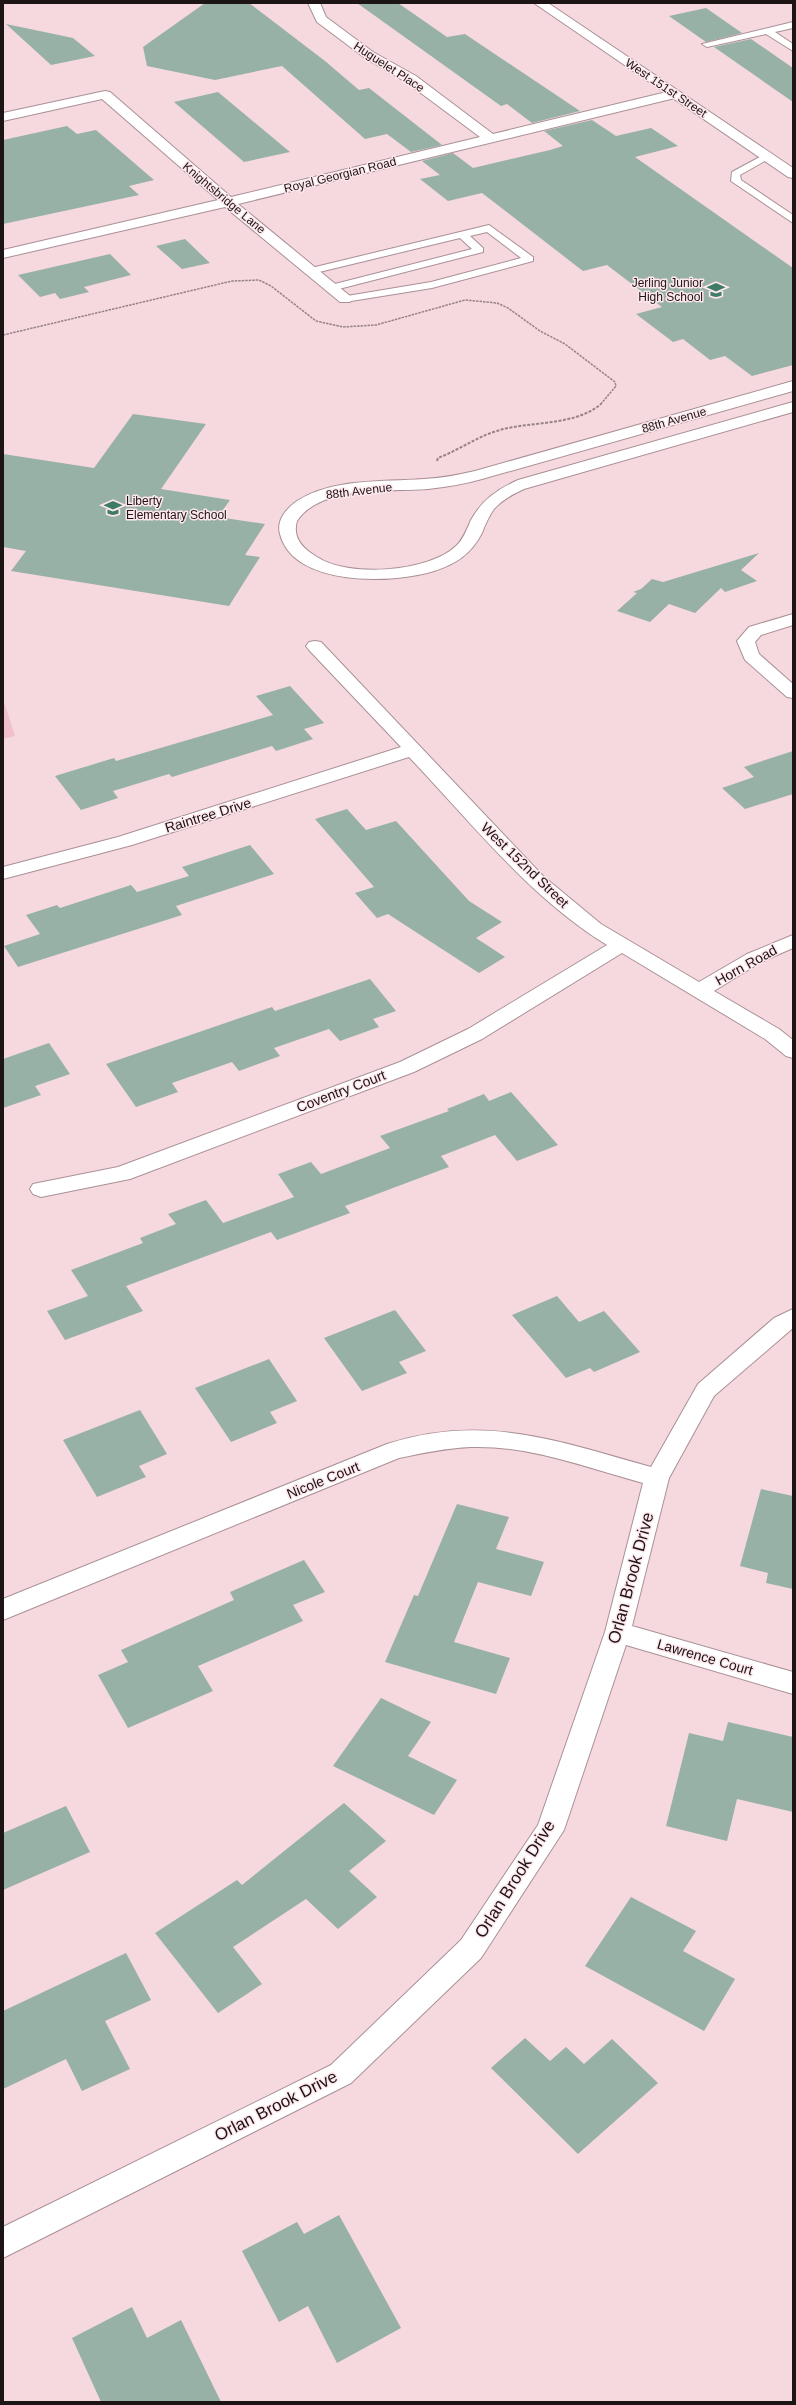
<svg xmlns="http://www.w3.org/2000/svg" width="796" height="2405" viewBox="0 0 796 2405" font-family="Arial,sans-serif">
  <rect width="100%" height="100%" fill="#f5d9df"/>
  <path fill="#f1c0cc" d="M 3,699 L 15,736 L 3,739 Z"/>
  <path fill="#97b1a7" d="M 205,3 L 249,3 L 325,61 L 359,90 L 369,88 L 442,145 L 411,152 L 387,134 L 365,139 L 282,66 L 215,80 L 147,66 L 143,47 Z
    M 357,3 L 398,3 L 447,37 L 465,34 L 580,111 L 532,123 L 507,104 L 501,106 Z
    M 706,8 L 742,33 L 706,42 L 669,16 Z
    M 6,24 L 73,38 L 95,56 L 51,65 Z
    M 751,39 L 793,68 L 793,102 L 714,47 Z
    M 218,92 L 290,152 L 244,162 L 174,102 Z
    M 592,120 L 616,136 L 651,128 L 678,146 L 635,157 L 793,268 L 793,365 L 752,376 L 725,356 L 710,360 L 683,339 L 673,342 L 636,314 L 662,307 L 607,265 L 583,271 L 482,193 L 448,201 L 420,179 L 440,175 L 422,161 L 453,153 L 473,168 L 550,150 L 563,146 L 544,131 Z
    M 67,126 L 77,134 L 96,130 L 154,180 L 129,186 L 139,195 L 3,224 L 3,140 Z
    M 185,239 L 210,263 L 182,269 L 156,246 Z
    M 110,254 L 131,275 L 84,287 L 89,292 L 60,299 L 55,293 L 40,297 L 18,275 Z
    M 133,414 L 206,424 L 161,489 L 230,500 L 218,517 L 265,524 L 245,555 L 260,557 L 229,606 L 11,571 L 26,551 L 3,547 L 3,454 L 94,468 Z
    M 759,553 L 741,570 L 757,581 L 725,592 L 721,588 L 695,613 L 669,604 L 650,622 L 617,611 L 637,593 L 633,592 L 641,589 L 652,579 L 663,582 Z
    M 290,686 L 324,723 L 304,729 L 313,739 L 276,751 L 272,746 L 172,777 L 169,774 L 113,791 L 118,798 L 81,810 L 55,776 L 114,758 L 116,761 L 273,715 L 256,696 Z
    M 793,751 L 793,794 L 745,809 L 722,788 L 754,777 L 744,767 Z
    M 347,809 L 366,830 L 396,821 L 469,901 L 502,922 L 476,938 L 505,957 L 479,973 L 388,914 L 377,918 L 355,893 L 374,887 L 315,819 Z
    M 250,845 L 274,874 L 176,906 L 182,915 L 18,967 L 4,946 L 40,934 L 26,915 L 57,905 L 60,908 L 131,885 L 137,892 L 189,876 L 182,867 Z
    M 370,979 L 396,1011 L 373,1019 L 379,1027 L 340,1041 L 329,1029 L 274,1048 L 280,1056 L 239,1071 L 232,1062 L 172,1083 L 178,1092 L 136,1107 L 106,1064 L 272,1007 L 275,1011 Z
    M 49,1043 L 70,1074 L 35,1086 L 41,1095 L 3,1108 L 3,1059 Z
    M 511,1092 L 558,1145 L 517,1161 L 495,1135 L 441,1156 L 449,1167 L 345,1206 L 350,1213 L 277,1240 L 271,1232 L 126,1286 L 143,1311 L 65,1340 L 47,1311 L 88,1296 L 71,1270 L 143,1243 L 140,1238 L 176,1224 L 168,1214 L 206,1200 L 223,1223 L 294,1197 L 278,1174 L 311,1162 L 321,1174 L 390,1148 L 380,1136 L 449,1111 L 447,1109 L 484,1094 L 489,1101 Z
    M 557,1296 L 579,1322 L 604,1311 L 640,1352 L 594,1372 L 590,1368 L 566,1378 L 512,1315 Z
    M 395,1310 L 426,1351 L 399,1362 L 407,1373 L 362,1391 L 324,1338 Z
    M 269,1359 L 297,1401 L 270,1412 L 277,1423 L 231,1442 L 195,1388 Z
    M 140,1410 L 167,1454 L 139,1466 L 146,1477 L 97,1497 L 63,1440 Z
    M 761,1489 L 793,1496 L 793,1589 L 766,1583 L 768,1573 L 740,1566 Z
    M 457,1504 L 509,1517 L 496,1549 L 544,1562 L 531,1596 L 478,1582 L 454,1642 L 510,1658 L 496,1694 L 385,1662 L 414,1595 L 418,1596 Z
    M 304,1560 L 325,1592 L 293,1605 L 303,1621 L 198,1666 L 213,1691 L 128,1728 L 98,1675 L 128,1662 L 121,1650 L 234,1600 L 230,1592 Z
    M 381,1698 L 431,1722 L 408,1756 L 457,1780 L 434,1815 L 333,1766 Z
    M 728,1722 L 793,1737 L 793,1812 L 737,1799 L 727,1841 L 666,1826 L 689,1733 L 723,1741 Z
    M 344,1803 L 386,1841 L 349,1871 L 377,1897 L 338,1929 L 306,1899 L 233,1947 L 262,1984 L 218,2013 L 155,1933 L 237,1880 L 242,1885 Z
    M 66,1806 L 90,1852 L 3,1890 L 3,1833 Z
    M 631,1897 L 696,1931 L 683,1951 L 735,1979 L 704,2031 L 585,1966 Z
    M 126,1953 L 151,2000 L 105,2021 L 130,2069 L 82,2091 L 66,2059 L 3,2089 L 3,2011 Z
    M 525,2038 L 550,2061 L 566,2047 L 584,2064 L 612,2039 L 658,2083 L 578,2154 L 491,2068 Z
    M 339,2215 L 401,2328 L 337,2363 L 308,2306 L 279,2322 L 242,2251 L 297,2222 L 304,2234 Z
    M 132,2307 L 147,2338 L 181,2320 L 221,2402 L 101,2402 L 72,2338 Z"/>
  <g fill="none" stroke-linecap="round" stroke-linejoin="round">
    <g stroke="#aa9096" stroke-width="2">
      <path id="service" d="M 793,22 L 793,28 L 775,32 L 793,44 L 793,51 L 766,34 L 707,47 L 702,44 Z
        M 767,153 L 772,156 L 770,158 L 740,175 L 741,180 L 793,215 L 793,223 L 731,181 L 732,172 Z
        M 489,225 L 533,257 L 533,261 L 432,288 L 345,302 L 340,299 L 341,297 L 431,282 L 521,258 L 487,232 L 470,236 L 483,248 L 483,252 L 331,291 L 327,290 L 327,286 L 472,249 L 460,238 L 311,274 L 306,271 L 307,269 Z"/>
    </g>
    <g stroke="#aa9096" stroke-width="2">
      <path id="minor" d="M 308,3 L 320,3 L 326,17 L 373,52 L 416,76 L 493,134 L 675,90 L 681,94 L 675,98 L 238,204 L 350,296 L 352,299 L 350,302 L 340,302 L 225,207 L 3,258 L 3,250 L 218,200 L 102,99 L 3,121 L 3,113 L 105,91 L 110,92 L 231,197 L 480,137 L 406,82 L 365,58 L 317,22 Z
        M 793,381 L 793,391 L 482,479 C 464,484 446,487 428,489 C 391,492 320,485 297,521 C 292,538 303,549 317,557 C 348,578 429,572 456,546 C 463,540 467,529 471,520 C 482,500 498,489 518,480 L 793,402 L 793,412 L 524,489 C 513,494 502,500 494,509 C 489,516 485,525 482,533 C 471,554 456,564 434,571 C 393,584 293,587 280,534 C 276,520 287,508 297,501 C 333,478 383,482 424,479 C 442,478 458,475 475,471 Z
        M 793,614 L 793,625 L 761,635 L 755,642 L 759,654 L 793,684 L 793,698 L 787,697 L 745,660 L 737,641 L 749,627 Z
        M 315,641 L 321,642 L 543,876 L 601,924 L 699,982 L 747,954 L 793,935 L 793,948 L 761,962 L 714,991 L 779,1029 L 793,1040 L 793,1058 L 786,1056 L 765,1039 L 622,953 L 482,1039 L 414,1072 L 130,1179 L 41,1197 L 33,1194 L 30,1189 L 33,1184 L 118,1167 L 400,1062 L 468,1029 L 607,945 C 530,898 471,822 409,757 L 132,845 L 3,879 L 3,867 L 118,837 L 401,747 L 309,650 L 306,646 L 309,642 Z
        M 793,1309 L 793,1328 L 714,1396 L 669,1478 L 632,1626 L 793,1672 L 793,1694 L 626,1645 L 564,1830 L 481,1958 L 351,2083 L 3,2258 L 3,2227 L 331,2065 L 461,1940 L 538,1825 L 605,1632 L 643,1483 C 588,1468 529,1445 471,1447 C 447,1448 423,1453 399,1458 L 3,1620 L 3,1599 L 387,1444 C 484,1413 558,1441 651,1467 L 698,1384 L 774,1318 Z"/>
    </g>
    <g stroke="#aa9096" stroke-width="2">
      <path id="tertiary" d="M 534,3 L 548,3 L 793,168 L 793,178 L 788,177 Z"/>
    </g>
    <path stroke="#968387" stroke-width="1.5" stroke-dasharray="2.5 1" stroke-linecap="butt" d="M 3,335 L 232,281 L 259,280 L 271,286 L 316,321 L 343,327 L 376,325 L 465,300 L 497,303 L 508,308 L 540,331 L 565,344 L 615,382 L 616,386 L 600,405"/>
    <path stroke="#968387" stroke-width="2" stroke-dasharray="3 1.5" stroke-linecap="butt" d="M 437,461 L 438,458 C 459,450 480,435 500,430 C 532,421 575,426 601,404"/>
    <use href="#service" fill="#fff" fill-rule="evenodd"/>
    <use href="#minor" fill="#fff" fill-rule="evenodd"/>
    <use href="#tertiary" fill="#fff" fill-rule="evenodd"/>
  </g>
  <defs>
    <g id="school-bare" transform="scale(1.38)"><path d="M0-5L7-2L0 1L-7-2ZM-4 1L0 2.5L4 1V4Q0 6-4 4Z" fill="#3e7c68" stroke="#fee8ed" stroke-width="2.5" paint-order="stroke"/></g>
  </defs>
  <g fill-rule="evenodd">
    <use href="#school-bare" x="716" y="290"/>
    <use href="#school-bare" x="113" y="508"/>
  </g>
  <g text-anchor="middle" dominant-baseline="central" stroke-width="3" stroke-linejoin="round" paint-order="stroke">
    <g font-size="12" fill="#1d1416" stroke="#fee8ed">
      <text transform="translate(389 67) rotate(33)">Huguelet Place</text>
      <text transform="translate(666 88) rotate(34)">West 151st Street</text>
      <text transform="translate(340 175) rotate(-14)">Royal Georgian Road</text>
      <text transform="translate(224 198) rotate(40)">Knightsbridge Lane</text>
      <text transform="translate(674 420) rotate(-16)">88th Avenue</text>
      <text transform="translate(359 491) rotate(-7)">88th Avenue</text>
    </g>
    <g font-size="12" fill="#1d1416" stroke="#fee8ed" text-anchor="end">
      <text x="703" y="283">Jerling Junior<tspan x="703" dy="14">High School</tspan></text>
      <text x="126" y="501" text-anchor="start">Liberty<tspan x="126" dy="14">Elementary School</tspan></text>
    </g>
    <g font-size="14" fill="#1d1416" stroke="#fee8ed">
      <text transform="translate(208 815) rotate(-17)">Raintree Drive</text>
      <text transform="translate(525 865) rotate(44)">West 152nd Street</text>
      <text transform="translate(746 965) rotate(-29)">Horn Road</text>
      <text transform="translate(341 1091) rotate(-21)">Coventry Court</text>
      <text transform="translate(323 1480) rotate(-22)">Nicole Court</text>
      <text transform="translate(705 1657) rotate(16)">Lawrence Court</text>
    </g>
    <g font-size="17" fill="#1d1416" stroke="#fee8ed">
      <text transform="translate(631 1578) rotate(-75)">Orlan Brook Drive</text>
      <text transform="translate(515 1879) rotate(-58)">Orlan Brook Drive</text>
      <text transform="translate(276 2106) rotate(-27)">Orlan Brook Drive</text>
    </g>
  </g>
  <rect width="796" height="2405" fill="none" stroke="#1d1416" stroke-width="8"/>
</svg>
